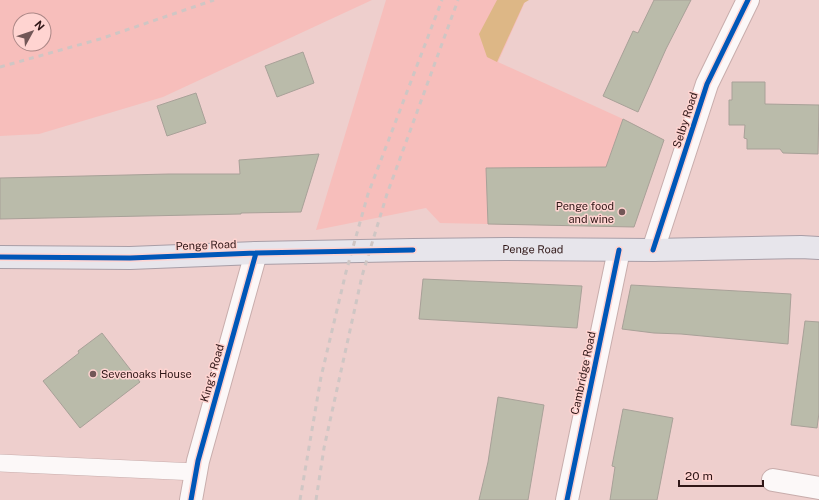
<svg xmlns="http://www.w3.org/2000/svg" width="819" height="500" viewBox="0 0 819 500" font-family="'Public Sans',sans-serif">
  <rect width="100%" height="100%" fill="#eecfcd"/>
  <path fill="#f7bebb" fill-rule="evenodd" d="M 0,0 L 372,0 L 163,97 L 39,134 L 0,136 ZM 20,20 L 44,20 L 44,44 L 20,44 Z
    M 386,0 L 526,0 L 498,62 L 623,119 L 664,140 L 634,227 L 440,223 L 426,208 L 316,230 Z"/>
  <path fill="#ddb786" d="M 497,0 L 529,0 L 524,3 L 497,62 L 487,57 L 479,34 Z"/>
  <path fill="#babbaa" stroke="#a8a198" d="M 654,0 L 691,0 L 666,49 L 638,112 L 603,96 L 633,31 L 638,33 Z
    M 303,52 L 314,83 L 277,97 L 265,66 Z
    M 732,82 L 765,82 L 765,104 L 819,105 L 818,154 L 783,153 L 780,149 L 747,149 L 747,139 L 744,138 L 745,125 L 729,125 L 729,100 L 732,100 Z
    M 196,93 L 206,123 L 167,136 L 157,106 Z
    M 623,119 L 664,140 L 634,227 L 488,224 L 486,168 L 606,167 Z
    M 319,154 L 301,212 L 241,213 L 241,214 L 0,219 L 0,178 L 169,174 L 240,174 L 239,160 Z
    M 423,279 L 582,286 L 577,328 L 419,319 Z
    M 631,285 L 791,294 L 788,344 L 681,334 L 654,333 L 622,329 Z
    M 805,321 L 819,322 L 819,413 L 817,428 L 791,425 Z
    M 102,333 L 140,382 L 80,428 L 43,381 L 79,353 L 78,351 Z
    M 498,397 L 544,405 L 528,500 L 479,500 L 488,462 Z
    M 623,409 L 673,418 L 657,500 L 610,500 L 615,467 L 612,466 Z"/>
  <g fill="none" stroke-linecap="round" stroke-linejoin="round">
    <g stroke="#c8adac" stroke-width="18">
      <path id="lane" d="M 0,463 L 196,472"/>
    </g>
    <g stroke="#c8adac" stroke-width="24">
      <path id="street" d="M 653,250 L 707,84 L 748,0
        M 773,480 L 819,488
        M 191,500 L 198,461 L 256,253
        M 567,500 L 619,250"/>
    </g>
    <g stroke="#a89ea7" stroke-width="24">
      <g id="primary">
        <path id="s1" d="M 0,257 L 130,258 L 256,253 L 413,250 L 505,249 L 653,250 L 801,247 L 819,248"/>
      </g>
    </g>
    <use href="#lane" stroke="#fcf8f8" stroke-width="17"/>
    <use href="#street" stroke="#fcf8f8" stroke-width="22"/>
    <use href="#primary" stroke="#e7e5eb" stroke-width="22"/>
    <path stroke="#cfc6c4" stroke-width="3" stroke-dasharray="5 5" stroke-linecap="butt" d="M 0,67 L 100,39 L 214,0
      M 300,500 L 321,377 L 346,272 L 368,194 L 442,0
      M 316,500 L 324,448 L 362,276 L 387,194 L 458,0"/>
    <g stroke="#ffd4d1" stroke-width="8">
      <path id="cycleway" d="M 653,250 L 707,84 L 748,0
        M 0,257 L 130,258 L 256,253 L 413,250
        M 191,500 L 198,461 L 256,253
        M 567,500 L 619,250"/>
    </g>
    <use href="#cycleway" stroke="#0057b8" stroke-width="5"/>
  </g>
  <g fill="#725757" stroke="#ffd4d1" stroke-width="1.5">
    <circle cx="622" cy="212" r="4"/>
    <circle cx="93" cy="374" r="4"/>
  </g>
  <g text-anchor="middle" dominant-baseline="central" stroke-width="3" stroke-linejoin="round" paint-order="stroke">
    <g font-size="11" fill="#301717" stroke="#ffd4d1">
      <text transform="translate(685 120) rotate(-72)">Selby Road</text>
      <text transform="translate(206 245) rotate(-2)">Penge Road</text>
      <text stroke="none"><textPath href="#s1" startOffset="533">Penge Road</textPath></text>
      <text transform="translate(212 373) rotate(-74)">King's Road</text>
      <text transform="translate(583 373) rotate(-78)">Cambridge Road</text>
    </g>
    <g font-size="11" fill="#301717" stroke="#ffd4d1" text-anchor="end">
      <text x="614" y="206">Penge food<tspan x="614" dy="13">and wine</tspan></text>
      <text x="101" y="374" text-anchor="start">Sevenoaks House</text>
    </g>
  </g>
  <g transform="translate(32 32) rotate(50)"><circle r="19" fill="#ffd4d1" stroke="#ac8887"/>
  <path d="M0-3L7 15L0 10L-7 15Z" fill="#725757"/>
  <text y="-6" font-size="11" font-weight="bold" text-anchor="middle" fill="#301717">N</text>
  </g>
  <path d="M679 480v6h84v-6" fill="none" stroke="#301717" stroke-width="2"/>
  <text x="685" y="480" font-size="12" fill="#301717" stroke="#ffd4d1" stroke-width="3" paint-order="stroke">20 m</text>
</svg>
